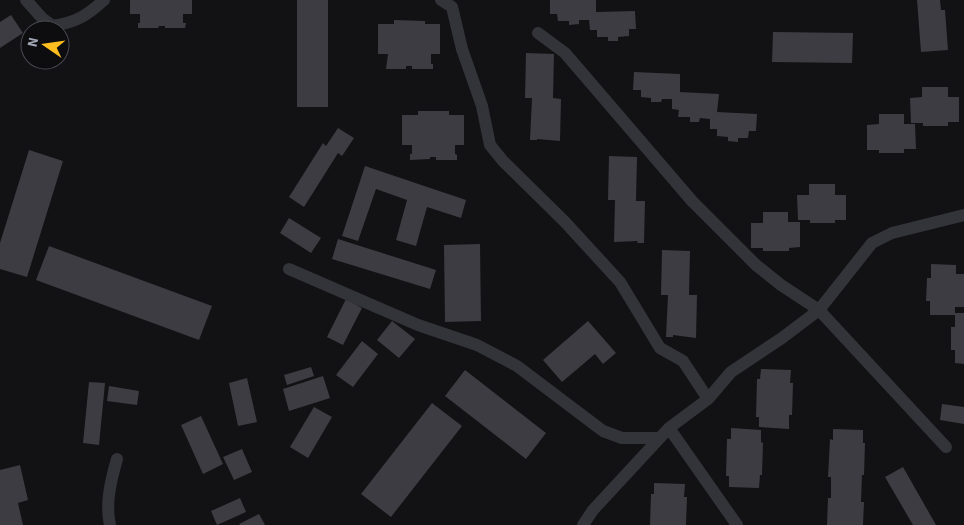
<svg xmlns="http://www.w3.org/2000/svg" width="964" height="525" viewBox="0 0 964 525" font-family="'Source Sans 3',sans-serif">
  <rect width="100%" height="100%" fill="#121214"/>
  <path fill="#3c3c42" d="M 130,0 L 192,0 L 192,14 L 183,14 L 183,23 L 186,23 L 185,28 L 165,28 L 165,26 L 159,26 L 158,28 L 138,28 L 138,23 L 140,23 L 140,14 L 130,14 Z
    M 297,0 L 328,0 L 328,107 L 297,107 Z
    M 550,0 L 596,0 L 596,12 L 635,11 L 636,29 L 629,29 L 629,36 L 618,37 L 618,41 L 608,41 L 608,37 L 597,37 L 597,30 L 590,30 L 589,20 L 579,20 L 579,24 L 569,25 L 569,21 L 558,21 L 557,14 L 550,14 Z
    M 917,0 L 940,0 L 941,10 L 945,10 L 948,50 L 921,52 Z
    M 11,15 L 23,33 L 0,48 L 0,22 Z
    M 394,20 L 425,21 L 425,24 L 440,24 L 440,54 L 431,54 L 431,64 L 433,64 L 433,69 L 412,69 L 412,66 L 406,66 L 406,69 L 386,69 L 388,54 L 378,54 L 378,24 L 394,24 Z
    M 773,32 L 853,33 L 852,63 L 772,62 Z
    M 526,53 L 554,54 L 553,98 L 561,99 L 560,141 L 537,139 L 537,140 L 530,140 L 532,98 L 525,98 Z
    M 634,72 L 680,74 L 680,92 L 719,94 L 717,112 L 757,114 L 756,131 L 749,131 L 748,138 L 738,138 L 738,142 L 728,141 L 728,137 L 717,136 L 717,129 L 710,129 L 710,119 L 700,118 L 699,122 L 690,122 L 690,117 L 678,117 L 679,110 L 672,109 L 672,99 L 662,99 L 661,102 L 651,102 L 651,98 L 641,97 L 641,90 L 633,90 Z
    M 922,87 L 948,87 L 948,97 L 959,97 L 959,122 L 948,122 L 948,126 L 923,126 L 923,123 L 911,123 L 910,98 L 922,97 Z
    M 418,111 L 449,111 L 449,115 L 464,115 L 464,145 L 455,145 L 455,154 L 457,155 L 457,160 L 436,160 L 436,157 L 430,157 L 430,159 L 410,160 L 410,154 L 412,154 L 412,145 L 402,145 L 402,115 L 418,115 Z
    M 879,114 L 904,114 L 904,124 L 915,124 L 916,149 L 904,149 L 904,153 L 879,153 L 879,150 L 867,150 L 867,125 L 879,124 Z
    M 338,128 L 354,138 L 342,156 L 338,153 L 304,207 L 289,197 L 323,143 L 326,146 Z
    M 29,150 L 63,161 L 27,277 L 0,269 L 0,243 Z
    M 609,156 L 637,157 L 636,201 L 645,201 L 644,243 L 637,243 L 638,241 L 614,242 L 615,200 L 608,200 Z
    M 365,166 L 466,200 L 461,218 L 427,207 L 416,246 L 396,240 L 407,200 L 376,189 L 358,241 L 342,236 Z
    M 809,184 L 835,184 L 835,195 L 846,195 L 846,220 L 835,220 L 835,223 L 810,223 L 810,220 L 798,220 L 797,195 L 809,195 Z
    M 763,212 L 788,212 L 788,222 L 800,222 L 800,247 L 789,248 L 789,251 L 763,251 L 763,248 L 751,248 L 751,223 L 763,223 Z
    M 289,218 L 321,238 L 311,253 L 280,233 Z
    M 338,239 L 436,270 L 430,289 L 332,259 Z
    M 480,244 L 481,321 L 445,322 L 444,245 Z
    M 49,246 L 212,306 L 199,340 L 36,280 Z
    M 662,250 L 690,251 L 689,295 L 697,295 L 696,338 L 673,335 L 673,337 L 666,337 L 668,295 L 661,295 Z
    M 931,264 L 956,265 L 956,274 L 964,274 L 964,307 L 955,307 L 955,313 L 964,313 L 964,364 L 955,363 L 955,350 L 951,350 L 951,327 L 955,327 L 955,315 L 930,315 L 930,301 L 926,301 L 927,278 L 931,278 Z
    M 346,299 L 362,308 L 343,345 L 327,337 Z
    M 392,321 L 415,339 L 399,358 L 377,340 Z
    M 588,321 L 616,353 L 603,364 L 595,354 L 562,382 L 543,360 Z
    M 362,341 L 378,354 L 353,387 L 336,375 Z
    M 311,367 L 314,376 L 287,385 L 284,375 Z
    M 761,369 L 791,370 L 790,383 L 793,383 L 792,415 L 789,415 L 789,429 L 759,427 L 759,417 L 756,417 L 757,379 L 760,379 Z
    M 465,370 L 546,433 L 526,459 L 445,396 Z
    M 323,376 L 330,398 L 289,411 L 283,389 Z
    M 247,378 L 257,422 L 238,426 L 229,383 Z
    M 89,382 L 105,383 L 99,445 L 83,443 Z
    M 109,386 L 139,391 L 137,405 L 107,401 Z
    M 432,403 L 462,426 L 391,517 L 361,494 Z
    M 942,404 L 964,407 L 964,424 L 940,420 Z
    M 314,407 L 332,417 L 308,458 L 290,447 Z
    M 201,416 L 223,464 L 203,474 L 181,425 Z
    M 731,428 L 761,430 L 761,442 L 763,443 L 762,475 L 760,475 L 759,488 L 729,487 L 729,476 L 726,476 L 727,439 L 731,439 Z
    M 833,429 L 863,430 L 863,443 L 865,443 L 864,475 L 862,475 L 861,502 L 864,502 L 863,525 L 827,525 L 828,498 L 831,498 L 831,477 L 828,477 L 830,439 L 833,440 Z
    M 242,449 L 252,472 L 234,480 L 223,457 Z
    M 20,465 L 28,500 L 18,503 L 23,525 L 0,525 L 0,470 Z
    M 903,467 L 936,525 L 913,525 L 885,477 Z
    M 654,483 L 685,484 L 684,497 L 687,497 L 686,525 L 650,525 L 651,494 L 654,494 Z
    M 240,498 L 246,512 L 217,525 L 211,511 Z
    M 259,514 L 265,525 L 240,525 L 239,524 Z"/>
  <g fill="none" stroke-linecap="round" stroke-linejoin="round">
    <path stroke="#333439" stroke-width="12" d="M 26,0 L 42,18 L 53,26 C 76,22 87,16 104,0
      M 441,0 L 452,7 L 462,49 L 482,106 L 490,145 L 503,161 L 565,222 L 620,282 L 660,348 L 683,361 L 708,399
      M 538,33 L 565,53 L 692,201 L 756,265 L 781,285 L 819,310 L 946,447
      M 289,269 L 418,325 L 477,345 L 517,366 L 603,431 L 622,438 L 659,438
      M 669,428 L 737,525
      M 110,525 C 105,503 111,480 117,459
      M 583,525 L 593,510 L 669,428 L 708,399 L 731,372 L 782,338 L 819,310 L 872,243 L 892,233 L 964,215"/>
  </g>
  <g transform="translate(45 45) rotate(283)"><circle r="24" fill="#0d0d0f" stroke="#494b52"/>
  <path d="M0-4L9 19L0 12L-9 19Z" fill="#ffbe1f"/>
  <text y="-8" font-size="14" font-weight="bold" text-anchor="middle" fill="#a2a7b6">N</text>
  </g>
</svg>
